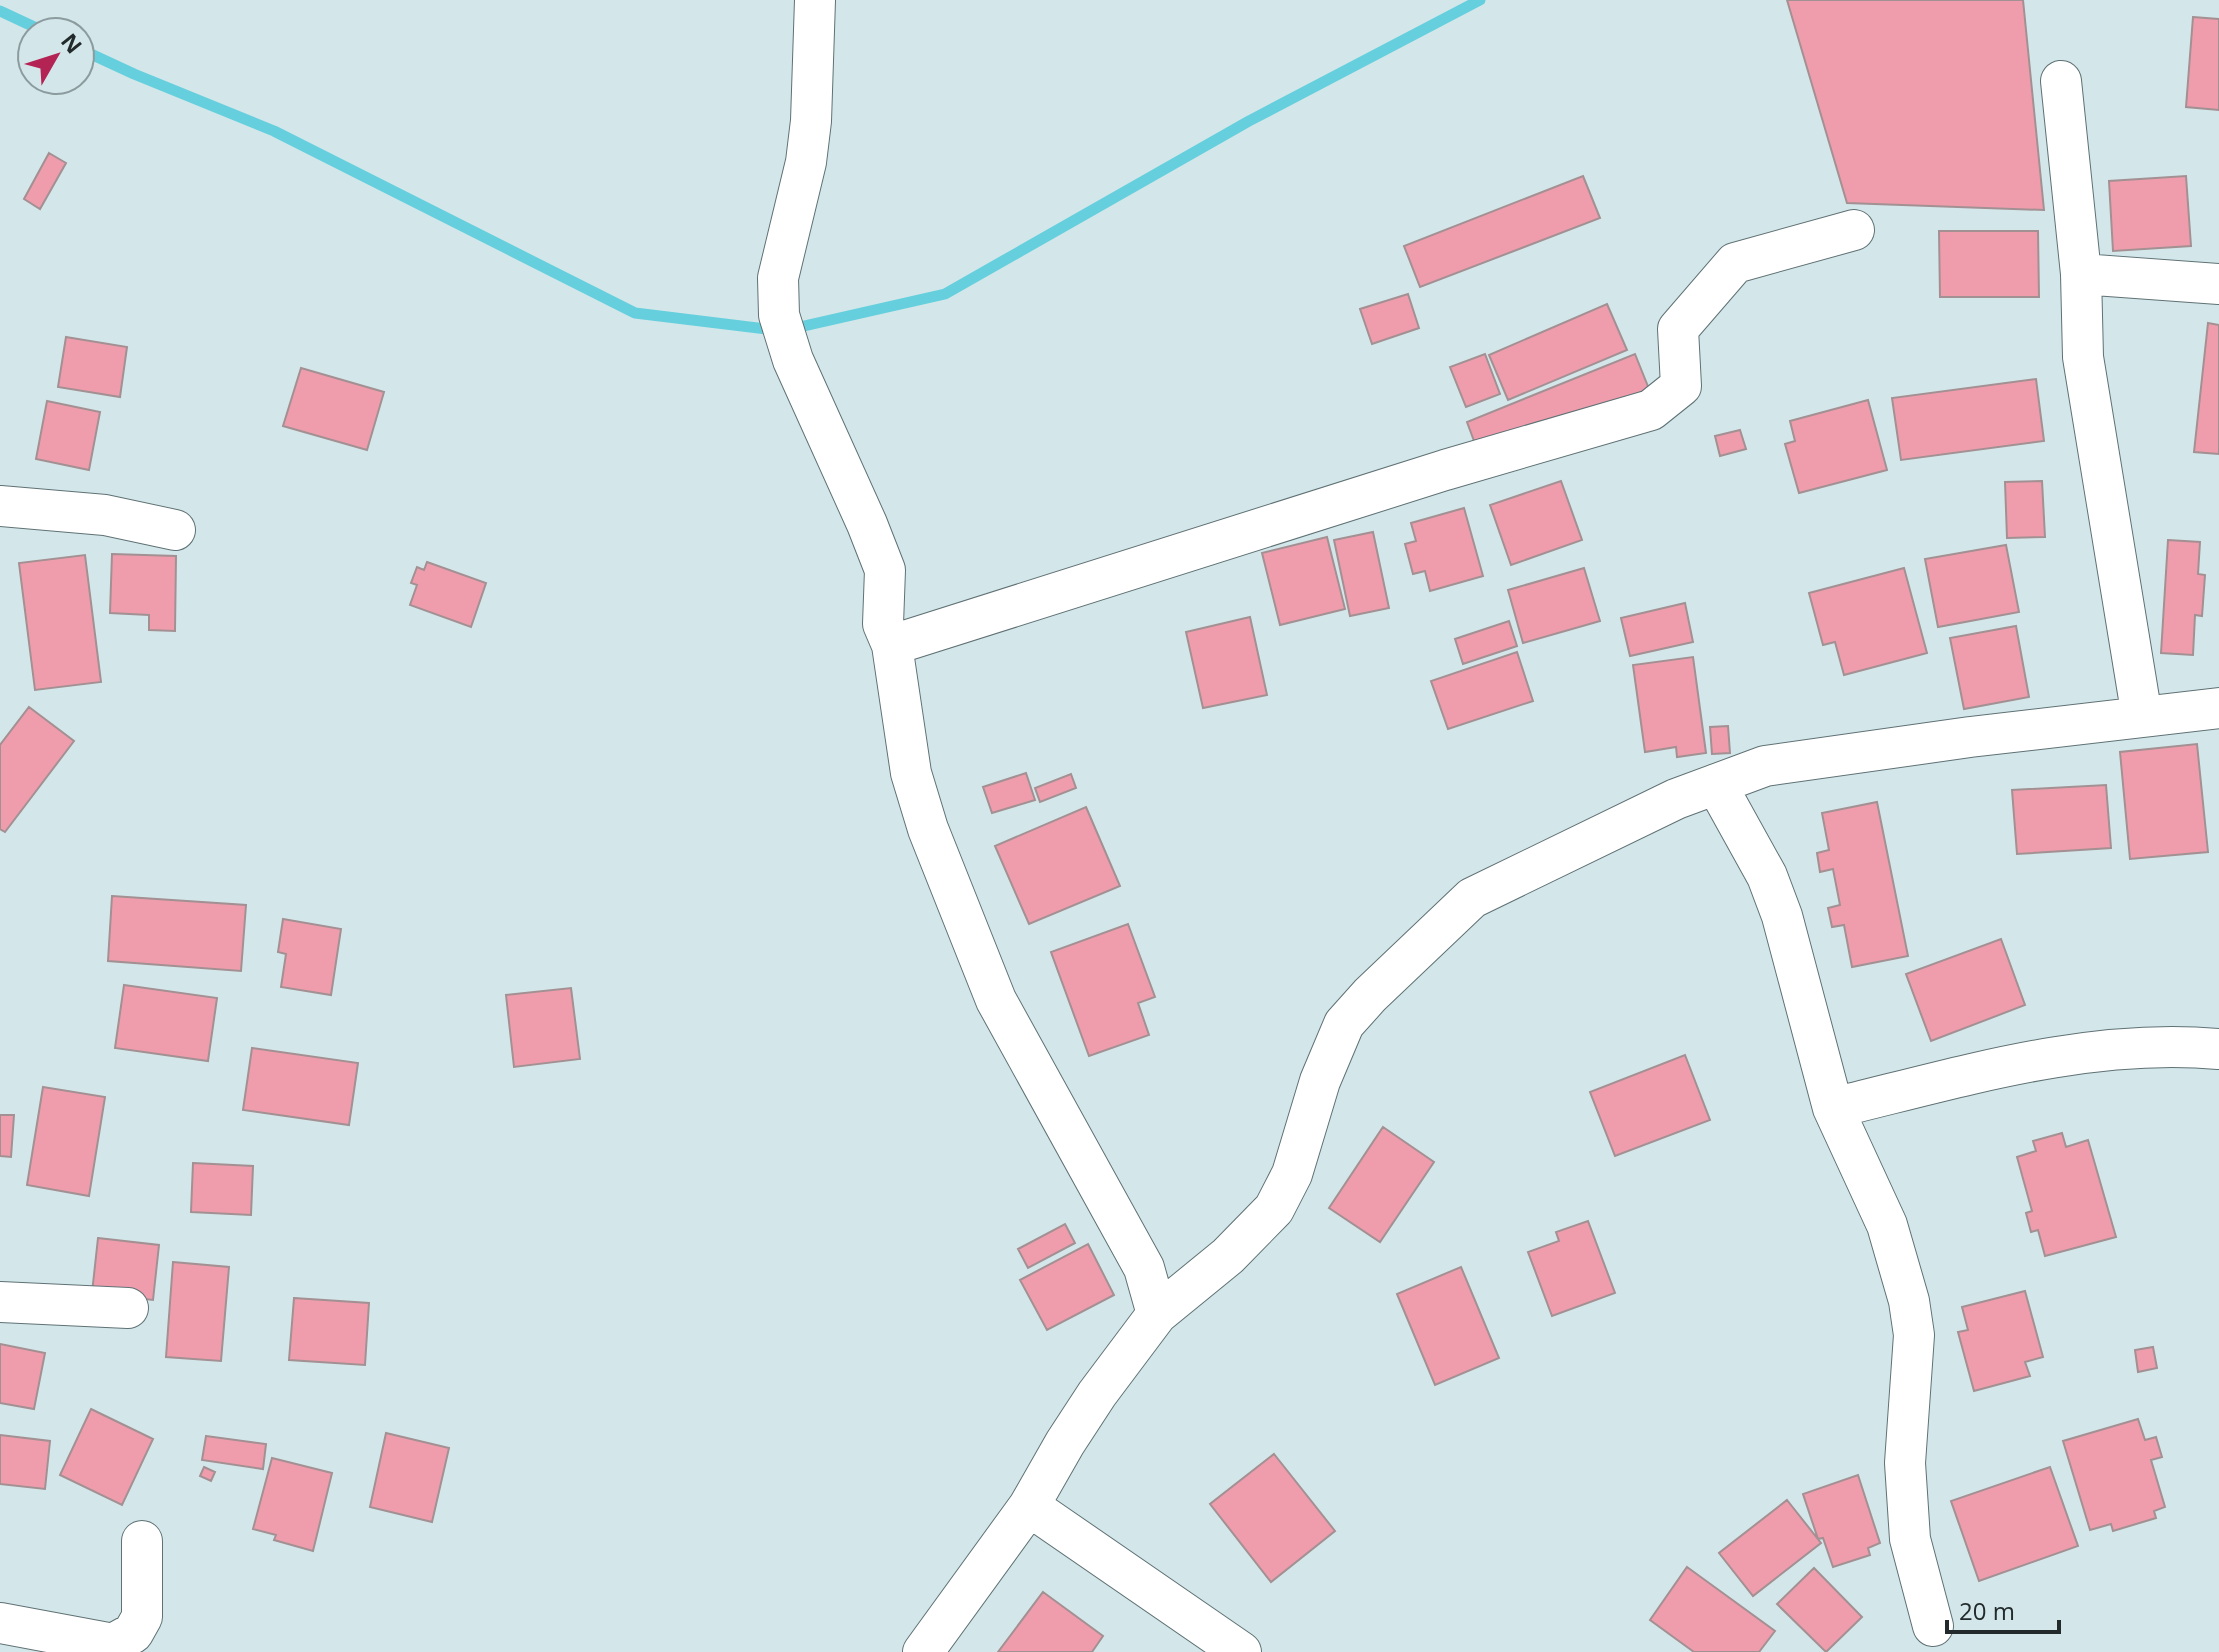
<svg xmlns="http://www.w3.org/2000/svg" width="2219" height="1652" viewBox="0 0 2219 1652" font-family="'Open Sans',sans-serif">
  <rect width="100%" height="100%" fill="#d3e7ea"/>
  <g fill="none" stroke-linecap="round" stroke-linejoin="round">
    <path stroke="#66cfdd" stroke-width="11" d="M 0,11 L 45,32
      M 80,49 L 134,74 L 274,131 L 635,313 L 782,331 L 945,294 L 1249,121 L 1480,0"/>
  </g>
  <path fill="#ef9dad" stroke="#a39093" stroke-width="2" d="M 1787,0 L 2023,0 L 2044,210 L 1847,203 Z
    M 2193,17 L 2219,19 L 2219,110 L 2186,107 Z
    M 49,153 L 66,163 L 40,209 L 24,199 Z
    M 1583,176 L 1600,218 L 1420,287 L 1404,246 Z
    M 2186,176 L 2191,246 L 2113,251 L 2109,181 Z
    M 1939,231 L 2038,231 L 2039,297 L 1940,297 Z
    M 1408,294 L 1419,328 L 1372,344 L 1360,309 Z
    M 1607,304 L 1627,350 L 1508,400 L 1489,355 Z
    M 2208,323 L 2219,325 L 2219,454 L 2194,452 Z
    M 66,337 L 127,347 L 120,397 L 58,387 Z
    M 1485,354 L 1500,394 L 1466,407 L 1450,367 Z
    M 1635,354 L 1649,389 L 1480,457 L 1467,422 Z
    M 301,368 L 384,392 L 367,450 L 283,426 Z
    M 2036,379 L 2044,441 L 1901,460 L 1892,398 Z
    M 1868,400 L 1887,470 L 1799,493 L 1785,444 L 1795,441 L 1790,421 Z
    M 47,401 L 100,412 L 89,470 L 36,459 Z
    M 1740,430 L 1746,449 L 1720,456 L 1715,436 Z
    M 1561,481 L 1582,540 L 1511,565 L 1490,505 Z
    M 2042,481 L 2045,537 L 2007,538 L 2005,482 Z
    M 1464,508 L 1483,576 L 1430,591 L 1425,571 L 1413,574 L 1405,544 L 1416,541 L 1411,523 Z
    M 1373,532 L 1389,608 L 1350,616 L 1334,540 Z
    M 1327,537 L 1345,609 L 1280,625 L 1262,553 Z
    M 2168,540 L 2200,542 L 2198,574 L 2205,575 L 2202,616 L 2195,615 L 2193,655 L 2161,653 Z
    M 2006,545 L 2019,612 L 1938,627 L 1925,559 Z
    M 112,554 L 176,556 L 175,631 L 149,630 L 149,615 L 110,613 Z
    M 85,555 L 101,682 L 35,690 L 19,563 Z
    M 427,562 L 486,583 L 471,627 L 410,605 L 417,585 L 411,583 L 417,567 L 424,570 Z
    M 1584,568 L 1600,621 L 1523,643 L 1508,590 Z
    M 1904,568 L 1927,653 L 1844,675 L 1835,642 L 1823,645 L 1809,593 Z
    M 1685,603 L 1693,642 L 1630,656 L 1621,618 Z
    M 1250,617 L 1267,695 L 1203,708 L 1186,632 Z
    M 1509,621 L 1517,646 L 1463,664 L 1455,639 Z
    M 2016,626 L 2029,697 L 1964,709 L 1950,638 Z
    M 1517,652 L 1533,701 L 1448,729 L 1431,681 Z
    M 1693,657 L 1706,753 L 1677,757 L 1676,747 L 1645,752 L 1633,665 Z
    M 29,707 L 74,741 L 5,832 L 0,829 L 0,745 Z
    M 1728,726 L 1730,753 L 1712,754 L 1710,727 Z
    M 2197,744 L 2208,852 L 2130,859 L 2120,752 Z
    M 1026,773 L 1035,800 L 992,813 L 983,787 Z
    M 1071,774 L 1076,788 L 1040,802 L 1035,788 Z
    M 2106,785 L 2111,848 L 2017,854 L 2012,790 Z
    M 1877,802 L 1908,956 L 1852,967 L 1844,925 L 1832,927 L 1828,908 L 1840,905 L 1833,869 L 1820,872 L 1817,853 L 1829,850 L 1822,813 Z
    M 1086,807 L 1120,886 L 1029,924 L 995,846 Z
    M 112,896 L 246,905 L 241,971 L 108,961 Z
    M 283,919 L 341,929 L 331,995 L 281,987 L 286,954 L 278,952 Z
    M 1128,924 L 1155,997 L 1138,1003 L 1149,1035 L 1089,1056 L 1051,952 Z
    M 2001,939 L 2025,1005 L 1931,1041 L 1906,974 Z
    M 124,985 L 217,998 L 208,1061 L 115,1048 Z
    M 571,988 L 580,1059 L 514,1067 L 506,995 Z
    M 252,1048 L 358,1063 L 349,1125 L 243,1110 Z
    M 1685,1055 L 1710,1120 L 1615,1156 L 1590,1092 Z
    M 43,1087 L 105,1097 L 89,1196 L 27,1185 Z
    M 0,1115 L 14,1115 L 11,1157 L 0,1156 Z
    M 1383,1127 L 1434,1162 L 1380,1242 L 1329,1208 Z
    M 2062,1133 L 2066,1147 L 2088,1140 L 2116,1237 L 2045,1256 L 2038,1230 L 2031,1232 L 2026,1213 L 2032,1211 L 2017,1157 L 2036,1151 L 2033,1141 Z
    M 193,1163 L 253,1166 L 251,1215 L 191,1212 Z
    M 1588,1221 L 1615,1293 L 1552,1316 L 1528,1252 L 1559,1241 L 1556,1232 Z
    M 1065,1224 L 1075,1243 L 1028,1268 L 1018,1249 Z
    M 98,1238 L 159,1245 L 153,1300 L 92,1293 Z
    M 1088,1244 L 1114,1295 L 1047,1330 L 1020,1280 Z
    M 173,1262 L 229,1267 L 221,1361 L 166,1357 Z
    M 1461,1267 L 1499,1358 L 1435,1385 L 1397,1294 Z
    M 2025,1291 L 2043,1357 L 2025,1362 L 2030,1376 L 1974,1391 L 1958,1332 L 1968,1330 L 1962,1307 Z
    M 294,1298 L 369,1303 L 365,1365 L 289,1360 Z
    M 0,1344 L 45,1353 L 34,1409 L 0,1403 Z
    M 2153,1347 L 2157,1368 L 2138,1372 L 2135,1350 Z
    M 91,1409 L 153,1439 L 122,1505 L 60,1475 Z
    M 2138,1419 L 2145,1440 L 2156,1437 L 2162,1457 L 2151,1460 L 2165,1507 L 2154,1511 L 2156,1518 L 2113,1531 L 2111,1524 L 2090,1530 L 2063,1441 Z
    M 386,1433 L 449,1448 L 432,1522 L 370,1507 Z
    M 0,1435 L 50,1441 L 45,1489 L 0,1484 Z
    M 206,1436 L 266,1444 L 263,1469 L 202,1460 Z
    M 1274,1454 L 1335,1531 L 1271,1582 L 1210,1504 Z
    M 272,1458 L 332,1473 L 313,1551 L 274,1540 L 276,1535 L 253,1529 Z
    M 204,1467 L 215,1472 L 211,1481 L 200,1476 Z
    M 2050,1467 L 2078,1546 L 1979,1581 L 1951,1501 Z
    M 1858,1475 L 1880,1543 L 1868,1548 L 1870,1555 L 1833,1567 L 1823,1538 L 1818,1539 L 1803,1494 Z
    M 1787,1500 L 1821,1543 L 1753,1596 L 1719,1553 Z
    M 1687,1567 L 1775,1631 L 1759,1652 L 1694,1652 L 1650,1620 Z
    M 1814,1568 L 1862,1617 L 1826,1652 L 1777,1604 Z
    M 1043,1592 L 1103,1636 L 1092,1652 L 998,1652 Z"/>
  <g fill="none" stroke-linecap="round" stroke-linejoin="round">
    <g stroke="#5f7174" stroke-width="42">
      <path id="minor" d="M 815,0 L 811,121 L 806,162 L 778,278 L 779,315 L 793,360 L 867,524 L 885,570 L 883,624 L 892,645 L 911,773 L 928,829 L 996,1000 L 1144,1268 L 1157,1314
        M 2061,81 L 2081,274 L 2083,357 L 2142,717
        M 2081,274 L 2219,284
        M 0,506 L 105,515 L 175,530
        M 892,645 L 1445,470 L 1651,410 L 1681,386 L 1678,329 L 1735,263 L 1854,230
        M 1716,784 L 1767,876 L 1782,916 L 1833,1108 L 1887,1225 L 1909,1301 L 1914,1335 L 1905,1463 L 1910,1539 L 1933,1626
        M 1833,1108 C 1958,1078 2089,1037 2219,1049
        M 0,1302 L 128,1308
        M 1029,1506 L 1241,1652
        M 0,1623 L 113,1644 L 133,1633 L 142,1617 L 142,1541
        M 923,1652 L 1029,1506 L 1065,1443 L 1097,1394 L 1157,1314 L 1228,1256 L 1274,1209 L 1292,1174 L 1320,1081 L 1344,1024 L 1370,995 L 1472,898 L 1676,799 L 1765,766 L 1970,737 L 2219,708"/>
    </g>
    <use href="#minor" stroke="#fff" stroke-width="40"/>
  </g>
  <g transform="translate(56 56) rotate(51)"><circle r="38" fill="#d3e7ea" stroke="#8c9b9e" stroke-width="2"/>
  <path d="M0-6L14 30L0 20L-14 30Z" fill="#b32354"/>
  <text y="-12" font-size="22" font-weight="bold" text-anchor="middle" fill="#222a2b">N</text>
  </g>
  <path d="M1947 1620v12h112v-12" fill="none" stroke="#222a2b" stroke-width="4"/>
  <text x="1959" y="1620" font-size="24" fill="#222a2b" stroke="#d3e7ea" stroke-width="6" paint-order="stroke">20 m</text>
</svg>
